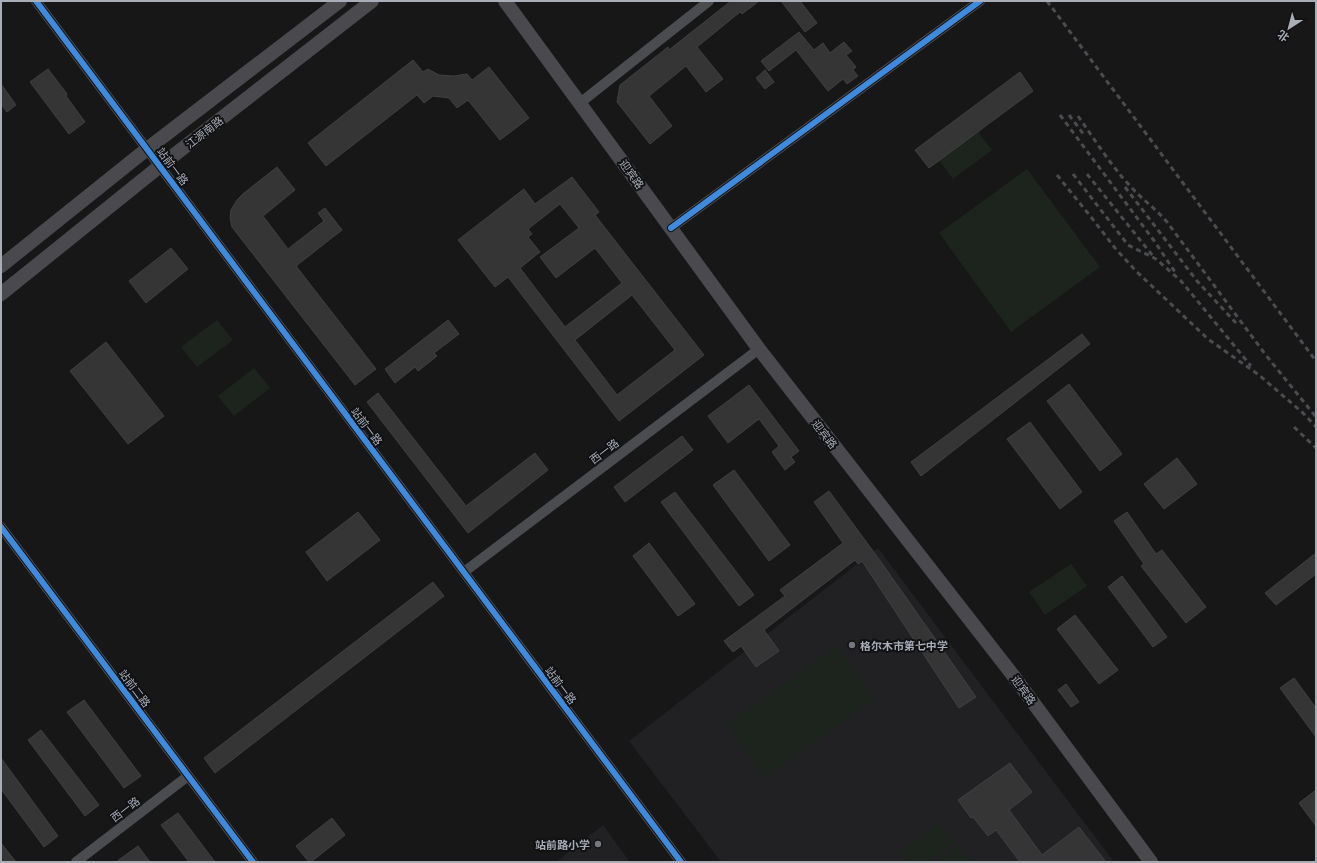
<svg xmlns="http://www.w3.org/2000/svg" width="1317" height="863" viewBox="0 0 1317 863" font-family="Lato,'Noto Sans SC',sans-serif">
  <rect width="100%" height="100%" fill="#171717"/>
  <path fill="#212123" d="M 878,548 L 1114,862 L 721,862 L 629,741 Z
    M 603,825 L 630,862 L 556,862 Z"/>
  <path fill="#1d241e" d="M 976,129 L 992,150 L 953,179 L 937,158 Z
    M 1027,169 L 1100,267 L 1011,332 L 939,233 Z
    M 217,320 L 233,340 L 197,367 L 181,347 Z
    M 254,368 L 270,388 L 234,416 L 218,396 Z
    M 1071,564 L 1087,586 L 1045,615 L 1029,592 Z
    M 837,646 L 875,699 L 765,777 L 728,724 Z
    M 939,823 L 954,842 L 928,862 L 911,862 L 902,851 Z
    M 958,845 L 971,862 L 936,862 Z"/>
  <path fill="#353536" stroke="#3f4043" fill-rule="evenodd" d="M 731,1 L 759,1 L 742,14 L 740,12 L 697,47 L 723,79 L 706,92 L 686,66 L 649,96 L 672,126 L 650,144 L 617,102 L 620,85 L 668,47 L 669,50 Z
    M 781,1 L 800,1 L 817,23 L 805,32 Z
    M 799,32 L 814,50 L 823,43 L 830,53 L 844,42 L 852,51 L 846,55 L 856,67 L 853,70 L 858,76 L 847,84 L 843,79 L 828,91 L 796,50 L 769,71 L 761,61 Z
    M 413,60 L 423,72 L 428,69 L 439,75 L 454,76 L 467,74 L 472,80 L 489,67 L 529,118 L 500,140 L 468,100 L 457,108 L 449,98 L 433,96 L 424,103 L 417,95 L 326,166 L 308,143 Z
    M 48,69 L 67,94 L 66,96 L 85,122 L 69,134 L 30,82 Z
    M 765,70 L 774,82 L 765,89 L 756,78 Z
    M 1020,72 L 1033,91 L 929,168 L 915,150 Z
    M 1,84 L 16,105 L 7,112 L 1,104 Z
    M 277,167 L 295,190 L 263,216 L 288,249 L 324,221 L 318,213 L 325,208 L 342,230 L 296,266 L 376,369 L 355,385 L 232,227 L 230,218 L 231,210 L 237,200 L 244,193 Z
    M 572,177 L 599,212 L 595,215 L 704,355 L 619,421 L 508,277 L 495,287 L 458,240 L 524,189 L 535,204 ZM 560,204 L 579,228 L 540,257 L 556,278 L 595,248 L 622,283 L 565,327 L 520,268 L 540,252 L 528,237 L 532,234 L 528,229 ZM 632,295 L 675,350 L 617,395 L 575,340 Z
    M 171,248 L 188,269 L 146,303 L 129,281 Z
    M 448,320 L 459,334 L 434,353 L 437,356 L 418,371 L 415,367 L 395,383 L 385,369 Z
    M 1082,334 L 1090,344 L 921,476 L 911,462 Z
    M 106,342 L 164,416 L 128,444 L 70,371 Z
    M 1069,384 L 1122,454 L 1100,471 L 1047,401 Z
    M 749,385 L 799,451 L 791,457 L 795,462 L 785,470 L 772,452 L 779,446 L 759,419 L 728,443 L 708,416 Z
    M 378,393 L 466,506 L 535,453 L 548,470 L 468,533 L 367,402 Z
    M 1030,422 L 1082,492 L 1060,509 L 1007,439 Z
    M 682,436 L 693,450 L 625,502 L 614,487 Z
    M 1177,458 L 1197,484 L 1164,509 L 1144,484 Z
    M 734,470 L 790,545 L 769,561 L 713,485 Z
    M 829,491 L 881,562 L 976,697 L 959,708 L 862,561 L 858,564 L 855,560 L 764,630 L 779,651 L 756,667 L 741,646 L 733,652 L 724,641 L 785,596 L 780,590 L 843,543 L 814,502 Z
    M 675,492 L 754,595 L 739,606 L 661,502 Z
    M 358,512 L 380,540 L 327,581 L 306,552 Z
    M 1127,512 L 1156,554 L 1162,550 L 1206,607 L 1186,623 L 1141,566 L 1144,564 L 1114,521 Z
    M 649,543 L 695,604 L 678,616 L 633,556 Z
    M 1316,553 L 1316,574 L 1276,605 L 1265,593 Z
    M 1122,576 L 1167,637 L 1153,647 L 1108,587 Z
    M 433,582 L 444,596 L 215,773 L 204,758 Z
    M 1075,615 L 1118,670 L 1099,684 L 1057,629 Z
    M 1294,678 L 1316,708 L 1316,737 L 1280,688 Z
    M 1066,684 L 1079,702 L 1071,707 L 1058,690 Z
    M 84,700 L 141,776 L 124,788 L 67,712 Z
    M 41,730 L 99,805 L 85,816 L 28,740 Z
    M 1,758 L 58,836 L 44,847 L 1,789 Z
    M 1010,763 L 1032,792 L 1009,810 L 1042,855 L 1079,827 L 1106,862 L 1020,862 L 996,830 L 988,836 L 973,817 L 971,818 L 958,800 Z
    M 1316,790 L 1316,826 L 1299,803 Z
    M 178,813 L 215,862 L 189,862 L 161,825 Z
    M 332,818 L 345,835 L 311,862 L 309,862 L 296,846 Z
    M 1,843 L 16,862 L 1,862 Z
    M 138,846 L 150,862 L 116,862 Z"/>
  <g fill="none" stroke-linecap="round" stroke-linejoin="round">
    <path stroke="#4b4c50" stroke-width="10" d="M 36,1 L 681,862
      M 580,103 L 709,1
      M 671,228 L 980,1
      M 1,527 L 253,862
      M 464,572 L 759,349
      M 76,862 L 188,776"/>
    <path stroke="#4a4a4e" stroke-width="14" d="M 505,1 L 759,349 L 1012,674 L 1151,862
      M 1,266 L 147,149 L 340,1
      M 1,294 L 160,166 L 372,1"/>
    <path stroke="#4b4c4f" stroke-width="3" stroke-dasharray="5 4" stroke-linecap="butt" d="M 1047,1 L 1316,361
      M 1060,115 L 1155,242 L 1175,272
      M 1069,115 L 1085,136
      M 1078,116 C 1095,140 1111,166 1132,188 C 1143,200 1156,209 1167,222 L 1265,354 L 1316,417
      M 1073,174 L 1128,245 L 1156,259 L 1181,281 L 1251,366
      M 1087,174 L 1153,256
      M 1057,175 L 1091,217 L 1115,248 L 1136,271 L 1208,339 L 1259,375 L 1303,413 L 1316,427
      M 1125,187 L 1197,281 L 1236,323
      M 1294,427 L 1316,448"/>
    <g stroke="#111113" stroke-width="8">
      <path id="cycleway" d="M 36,1 L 681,862
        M 671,228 L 980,1
        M 1,527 L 253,862"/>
    </g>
    <use href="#cycleway" stroke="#408adc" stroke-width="6"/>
  </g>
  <g fill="#757880" stroke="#111113" stroke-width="1.5">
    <circle cx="852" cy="645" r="4"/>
    <circle cx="598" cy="844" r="4"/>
  </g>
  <g text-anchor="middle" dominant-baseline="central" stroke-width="4" stroke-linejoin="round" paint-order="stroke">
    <g font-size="11" fill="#a8adb8" stroke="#111113">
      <text transform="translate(204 132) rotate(-38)">江源南路</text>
      <text transform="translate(173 166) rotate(53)">站前一路</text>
      <text transform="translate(632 174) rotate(54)">迎宾路</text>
      <text transform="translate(367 426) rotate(53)">站前一路</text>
      <text transform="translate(825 434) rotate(52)">迎宾路</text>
      <text transform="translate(604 451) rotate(-37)">西一路</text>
      <text transform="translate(561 685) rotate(53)">站前一路</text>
      <text transform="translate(135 688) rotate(53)">站前二路</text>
      <text transform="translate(1024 690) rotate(54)">迎宾路</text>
      <text transform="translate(125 809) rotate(-37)">西一路</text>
    </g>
    <g font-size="11" font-weight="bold" fill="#a8adb8" stroke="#111113" text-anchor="start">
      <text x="860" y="645">格尔木市第七中学</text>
      <text x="590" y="844" text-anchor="end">站前路小学</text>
    </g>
  </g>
  <rect width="1317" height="863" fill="none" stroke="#a8adb8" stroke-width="4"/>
  <g transform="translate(1289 28) rotate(216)" stroke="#111113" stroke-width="3" paint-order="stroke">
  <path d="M0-3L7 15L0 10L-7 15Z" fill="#a8adb8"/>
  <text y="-6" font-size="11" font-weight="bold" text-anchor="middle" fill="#a8adb8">北</text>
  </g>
</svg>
